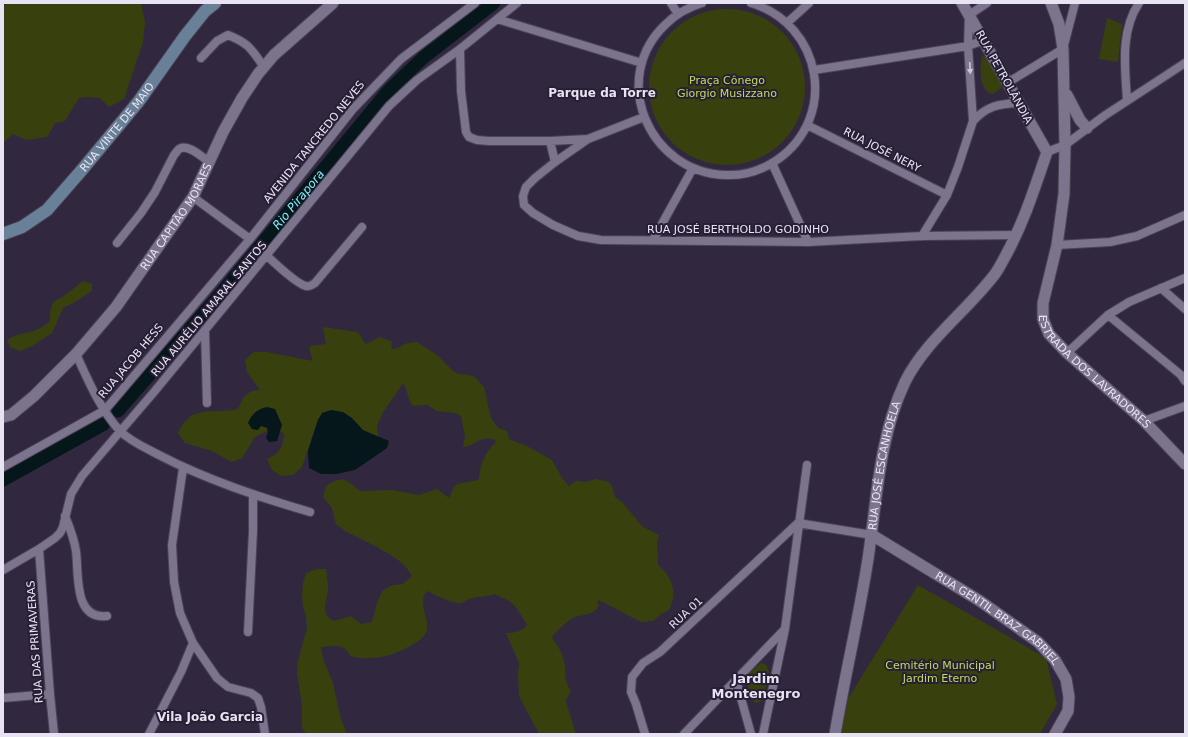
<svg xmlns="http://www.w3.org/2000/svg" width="1188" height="737" viewBox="0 0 1188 737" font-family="'DejaVu Sans',sans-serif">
  <rect width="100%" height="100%" fill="#31283f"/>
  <path fill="#38410d" d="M 8,3 L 141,3 L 145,22 L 143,42 L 124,99 L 109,107 L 100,98 L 88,97 L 79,98 L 65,121 L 55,123 L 47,137 L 26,140 L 13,134 L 3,143 L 3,7 Z
    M649 87a78 78 0 1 1 156 0a78 78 0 1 1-156 0Z
    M 1107,18 L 1122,24 L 1118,62 L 1099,59 Z
    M 982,56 L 991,58 L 1002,81 L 1001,88 L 993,94 C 992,94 987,92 987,91 C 979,84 980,65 982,56 Z
    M 83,281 L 92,284 L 92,291 L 75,302 L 63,308 L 52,333 L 32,346 L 20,351 L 11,348 L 7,340 C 21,330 34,336 50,321 L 50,312 L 53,302 L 64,296 Z
    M 323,327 L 357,332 C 362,335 362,341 366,344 L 380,337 L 384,339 L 391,341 L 392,343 L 391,348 L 392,349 L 398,348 L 407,343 L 417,342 L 437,355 L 453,371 L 458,374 L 468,375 L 475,377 L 484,387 L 491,418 L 498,428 L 507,431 L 509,439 L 527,446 L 552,460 L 562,478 L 569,486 L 576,481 L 586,482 L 596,479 L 609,482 L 612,486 L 615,497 L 622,502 L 643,527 L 659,535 L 657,542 L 658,565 C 672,577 678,592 669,610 L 661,614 L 653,621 L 641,622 L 599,600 L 597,601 L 599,606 C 593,616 582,614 573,618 C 570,619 557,631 553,635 L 552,638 C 559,646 564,657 565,667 C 566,679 564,679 571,691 C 569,695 566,698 566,702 L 576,734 L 539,734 L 519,696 L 518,673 L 519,663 L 506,633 C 514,633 522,632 527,625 C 527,624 515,605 513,604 C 509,600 500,597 495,594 C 487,597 480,596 473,598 C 468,598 465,602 461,603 C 453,604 435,595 427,591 C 417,602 429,618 427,629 C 426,637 417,642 410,646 C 395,654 385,658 367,658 C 362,658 356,658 351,656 C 349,655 348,651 345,649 C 340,644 328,647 321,647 L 323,659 L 333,683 L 341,719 L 347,734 L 306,734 L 302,728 L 302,706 L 297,673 L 298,661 L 307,628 L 306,616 L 303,606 L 302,595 L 303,583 L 306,573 L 317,569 L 326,569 C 327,576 328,583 328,589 C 327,603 319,613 334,621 L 351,616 L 361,624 L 372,622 L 378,600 L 383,590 L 393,585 L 403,584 L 412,576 L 406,567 L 397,559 L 377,547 L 345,531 L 336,524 L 332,508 L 323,497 C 324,494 325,490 326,487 C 331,481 341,477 347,481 C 352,484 355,488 361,491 L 392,490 L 419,495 L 437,489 L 449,498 C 451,494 452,489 455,486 C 459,481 473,483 479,479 C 480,465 485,452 496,442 L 494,439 C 491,439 487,438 484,439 C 476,440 471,447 463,447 L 465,436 L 461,416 L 455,413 L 437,411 L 427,405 L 413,406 C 407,399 408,390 403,383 C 396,395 376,418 377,431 C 378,436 382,441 384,446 L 346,424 L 326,411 L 318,419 L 302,467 L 293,475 L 281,476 L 272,470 L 267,459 C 280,453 282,449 284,434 L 276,427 L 265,432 L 255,437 L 242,458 L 232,462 L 212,451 L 185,443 L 178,433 C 192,403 211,415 238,409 C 243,398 246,390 260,390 L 247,372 L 245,360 L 254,352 L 266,352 L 313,361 L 309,348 L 311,346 L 326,344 Z
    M 918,585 L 1046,658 L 1057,704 L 1040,734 L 841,734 L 848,699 Z
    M 761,663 L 766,665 L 769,671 L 763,700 L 759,702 L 756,703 L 751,699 L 746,678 L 749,673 Z"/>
  <path fill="#05171b" d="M 267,407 L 275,409 L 282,425 L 277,441 L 269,442 L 266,438 L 268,432 L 267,428 L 261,426 L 258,430 L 252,429 L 248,423 C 252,414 257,409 267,407 Z
    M 331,410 L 343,412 L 352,418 L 363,430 L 389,441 L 387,448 L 355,470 L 336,474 L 321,474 L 309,468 L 308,451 L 318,420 L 322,413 Z"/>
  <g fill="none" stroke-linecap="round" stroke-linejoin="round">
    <g stroke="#05171b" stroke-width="13">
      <path id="s1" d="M 118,411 L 223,291 L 389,90 L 424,57 L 494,3"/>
      <path d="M 3,480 L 104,424"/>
    </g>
    <g stroke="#4b4356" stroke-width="10">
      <path id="minor" d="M 671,3 L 678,14
        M 702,3 C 689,7 676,14 666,24 C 608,78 649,173 726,175 C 744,176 762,170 777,160 C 839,117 822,24 751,3
        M 497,19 L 642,63
        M 787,23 L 809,3
        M 460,49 L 461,91 L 466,132 L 469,137 L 477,140 L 489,141 L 550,141 L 588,139
        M 201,58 L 217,41 L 228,35 C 250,44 251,49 264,67
        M 814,70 L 968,46 L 984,40
        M 1007,83 L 1063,49 L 1075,3
        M 1127,100 C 1125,68 1120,31 1139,3
        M 644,117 L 588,139 L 555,162 L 535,178 L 526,187 L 523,196 L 524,205 L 533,213 L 553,225 L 578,236 L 601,240 L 808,242 L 922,236 L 1017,235
        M 973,121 C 987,106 998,104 1018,103
        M 807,125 L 947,195
        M 550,141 L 555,162
        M 1047,152 L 1065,145 L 1104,116 L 1185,63
        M 772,163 L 808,242
        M 193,197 L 250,239
        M 922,236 L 947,195 L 958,167 L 973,121 L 968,46 L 969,15 L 987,3
        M 653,240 L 693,168
        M 117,243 L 141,213 L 155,192 L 174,155 C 176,153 177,151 179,149 C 188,143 202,157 209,162
        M 1057,245 L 1110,242 L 1137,236 L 1185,215
        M 267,256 C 275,263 296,284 306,286 C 309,287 312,285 315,283 L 362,227
        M 1161,288 L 1185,309
        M 1108,315 L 1181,375 L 1185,381
        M 205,330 L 207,403
        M 1067,353 L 1108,315 L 1129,302 L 1185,278
        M 76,354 C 88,380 100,409 120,431 C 131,442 146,448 159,455 C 207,480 259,497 310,512
        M 1144,421 L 1185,406
        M 3,467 L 105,410 L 250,239 L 353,109 L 401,59 L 475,3
        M 183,468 L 172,545 L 174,582 L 180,613 L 193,643 L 217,678 L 228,687 L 251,693 L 258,698 L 261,707 L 265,734
        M 65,516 C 70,528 74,538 76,551 C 79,573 73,620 107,616
        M 39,549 L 50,694 L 54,734
        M 3,570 L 39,549 L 55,538 L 60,533 L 63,527 L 71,494 L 82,476 L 154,392 L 389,106 L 417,80 L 460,49 L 517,3
        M 248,632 L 253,531 L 253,494
        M 736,680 L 751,734
        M 3,698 L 50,694
        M 149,734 L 181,672 L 193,643
        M 645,734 L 636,704 L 631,692 L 632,677 L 643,663 L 660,652 L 798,523 L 872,535
        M 684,734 L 784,630
        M 763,734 L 785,629 L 807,465"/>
    </g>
    <g stroke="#4b4356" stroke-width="13">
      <g id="tertiary">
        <path id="s2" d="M 1051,3 L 1059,24 L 1063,49 L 1065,145 L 1064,194 L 1057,245 L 1043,303 L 1043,319 L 1049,334 L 1067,353 L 1144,421 L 1185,464"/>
        <path d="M 1067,95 L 1080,120 L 1087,128"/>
        <path id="s3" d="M 3,417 L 11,415 L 34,396 L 76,354 L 116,307 L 193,197 L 223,132 L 242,98 L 258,74 L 274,55 L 333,3"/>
        <path id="s4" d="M 872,535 L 980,601 L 1038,642 L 1055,660 L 1066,679 L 1069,697 L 1068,711 L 1055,734"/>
        <path id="s5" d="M 835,734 C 845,675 859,617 868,559 C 877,499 879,437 905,382 C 926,340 967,311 995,274 C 999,269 1002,262 1006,255 C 1024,222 1035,187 1047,152 L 962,3"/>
      </g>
    </g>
    <g stroke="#4b4356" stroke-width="14">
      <g id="secondary">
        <path id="s6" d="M 3,234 L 22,227 L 47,210 L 81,171 L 139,101 L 185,36 L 205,11 L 215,3"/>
      </g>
    </g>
    <use href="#minor" stroke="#7c738d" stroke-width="8"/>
    <use href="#tertiary" stroke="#7c738d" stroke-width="11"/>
    <use href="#secondary" stroke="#698198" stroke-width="12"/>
  </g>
  <defs><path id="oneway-solid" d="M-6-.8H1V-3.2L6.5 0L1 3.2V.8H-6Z"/></defs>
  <use fill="#cdc7d9" href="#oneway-solid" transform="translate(970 68) rotate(87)"/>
  <g text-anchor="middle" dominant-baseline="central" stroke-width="4" stroke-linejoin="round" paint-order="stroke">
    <g font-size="11" fill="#e8e3f2" stroke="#271f35">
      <text transform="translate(1004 77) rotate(61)">RUA PETROLÂNDIA</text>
      <text stroke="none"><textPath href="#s6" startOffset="159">RUA VINTE DE MAIO</textPath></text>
      <text transform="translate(314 142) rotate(-51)">AVENIDA TANCREDO NEVES</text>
      <text transform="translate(882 150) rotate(27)">RUA JOSÉ NERY</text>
      <text stroke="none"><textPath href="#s3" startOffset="268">RUA CAPITÃO MORAES</textPath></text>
      <text x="738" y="229">RUA JOSÉ BERTHOLDO GODINHO</text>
      <text transform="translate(209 309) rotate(-50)">RUA AURÉLIO AMARAL SANTOS</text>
      <text transform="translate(131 361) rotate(-50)">RUA JACOB HESS</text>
      <text stroke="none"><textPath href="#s2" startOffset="394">ESTRADA DOS LAVRADORES</textPath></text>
      <text stroke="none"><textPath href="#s5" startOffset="273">RUA JOSÉ ESCANHOELA</textPath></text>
      <text transform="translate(686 613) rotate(-43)">RUA 01</text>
      <text stroke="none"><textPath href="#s4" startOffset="151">RUA GENTIL BRAZ GABRIEL</textPath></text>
      <text transform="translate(35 642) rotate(-94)">RUA DAS PRIMAVERAS</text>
    </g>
    <g font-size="11" fill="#c3dc56" stroke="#271f35">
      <text x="727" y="80">Praça Cônego<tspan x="727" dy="13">Giorgio Musizzano</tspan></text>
      <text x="940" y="665">Cemitério Municipal<tspan x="940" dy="13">Jardim Eterno</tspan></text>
    </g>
    <g font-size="12" font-weight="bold" fill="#e8e3f2" stroke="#271f35">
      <text x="602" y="93">Parque da Torre</text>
      <text x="210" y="717">Vila João Garcia</text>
    </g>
    <g font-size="12" font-style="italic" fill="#87e9fc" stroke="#271f35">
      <text stroke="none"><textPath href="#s1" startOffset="278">Rio Pirapora</textPath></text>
    </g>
    <g font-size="13" font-weight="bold" fill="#e8e3f2" stroke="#271f35">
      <text x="756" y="678">Jardim<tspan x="756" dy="15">Montenegro</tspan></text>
    </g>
  </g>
  <rect width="1188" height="737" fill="none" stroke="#e8e3f2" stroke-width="8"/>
</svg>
